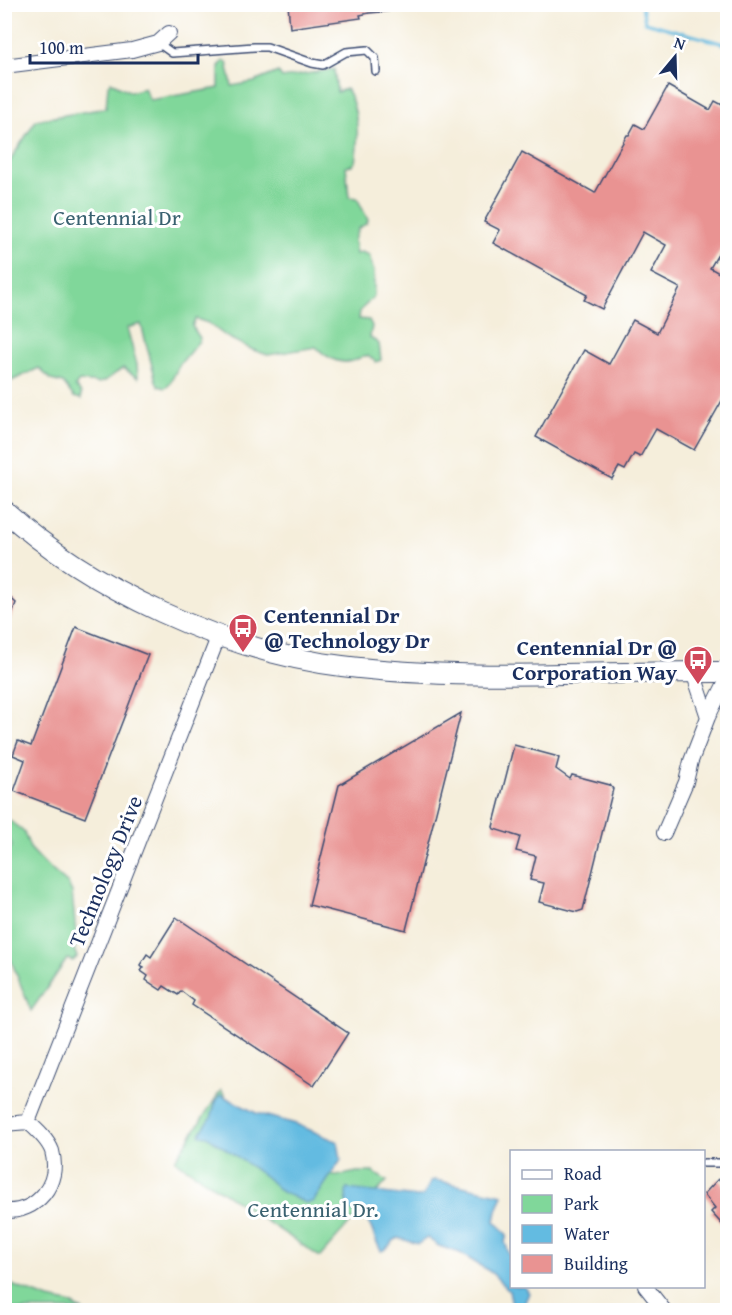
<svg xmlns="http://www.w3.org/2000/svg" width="732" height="1315" viewBox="0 0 732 1315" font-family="'Gentium Book Plus',serif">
  <rect width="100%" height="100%" fill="#fff"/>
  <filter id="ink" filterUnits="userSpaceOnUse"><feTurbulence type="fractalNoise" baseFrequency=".0167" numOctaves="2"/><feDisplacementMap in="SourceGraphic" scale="12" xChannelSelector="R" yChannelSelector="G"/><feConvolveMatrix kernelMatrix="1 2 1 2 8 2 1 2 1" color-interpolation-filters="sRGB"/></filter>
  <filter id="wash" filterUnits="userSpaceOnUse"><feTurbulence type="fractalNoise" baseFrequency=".008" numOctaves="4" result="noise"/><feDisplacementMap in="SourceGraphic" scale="24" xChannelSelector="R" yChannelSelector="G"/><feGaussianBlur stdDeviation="1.35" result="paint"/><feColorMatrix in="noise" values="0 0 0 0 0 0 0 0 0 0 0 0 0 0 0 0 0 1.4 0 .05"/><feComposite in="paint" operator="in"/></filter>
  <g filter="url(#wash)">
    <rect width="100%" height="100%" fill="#f5eedb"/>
    <path fill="#80d79a" stroke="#4e837c" stroke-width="1.5" d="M 223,61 L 227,62 L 232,86 L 254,82 L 278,72 L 282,78 L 334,69 L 337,92 L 346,89 C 359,107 359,141 355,162 L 352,165 L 346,166 L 349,197 L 357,198 L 368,220 L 367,223 L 358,229 L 354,240 L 356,254 L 361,252 L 369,255 L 374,272 L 374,296 L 360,311 L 359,319 L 369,320 L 372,326 L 370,337 L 379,344 L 381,360 L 376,362 L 368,356 L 363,356 C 346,368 330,361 316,347 L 268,355 L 253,350 L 227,337 L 208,323 L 196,319 L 192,326 L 200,338 L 199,341 L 180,364 L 169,385 L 165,388 L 158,386 L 156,381 L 141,324 L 127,328 L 137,365 L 138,378 L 123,368 L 105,381 L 99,383 L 79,381 L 75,386 L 81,393 L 81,399 L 74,397 L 63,383 L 51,380 L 39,368 L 5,384 L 5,143 L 7,154 L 6,167 L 36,120 L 106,108 L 108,85 L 111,82 L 131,92 L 144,88 L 150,100 L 219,88 L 219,67 Z
      M 5,817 L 24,832 L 30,848 L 45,864 L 68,884 L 72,892 L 77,944 L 74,949 L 77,957 L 73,961 L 67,959 L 31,1011 L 5,945 L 5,847 L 9,850 L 12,846 L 5,831 Z
      M 221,1090 L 235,1110 L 319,1174 L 337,1176 L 357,1172 L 373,1172 L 387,1181 L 320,1257 L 175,1160 Z
      M 4,1282 L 49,1299 L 69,1303 L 83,1310 L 18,1310 L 5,1307 Z"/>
    <path fill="#63bbe1" stroke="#3f75a0" stroke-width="1.5" d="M 221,1095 L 256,1113 L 296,1124 L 338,1142 L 341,1160 L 313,1202 L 306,1203 L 282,1192 L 266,1177 L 207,1136 L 200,1135 C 202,1127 207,1125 211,1118 C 214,1110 214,1100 221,1095 Z
      M 435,1180 L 503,1195 L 497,1211 L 495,1221 L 507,1235 L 505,1242 L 511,1260 L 512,1286 L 525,1287 L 529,1293 L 525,1302 L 526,1310 L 513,1310 L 509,1291 L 492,1273 L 460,1253 L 439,1246 L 427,1238 L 418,1244 L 398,1238 C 391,1241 388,1250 381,1251 C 367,1225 377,1223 347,1208 L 346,1193 L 347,1189 L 418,1197 L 423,1196 L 431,1181 Z"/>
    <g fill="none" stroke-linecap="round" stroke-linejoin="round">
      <path stroke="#63bbe1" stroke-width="3" d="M 642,6 L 645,22 L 728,45"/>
    </g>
    <g id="blocks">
      <path fill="#e99392" d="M 288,4 L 393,4 L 393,11 L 369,13 L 360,15 L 361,18 L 290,28 Z
        M 668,86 L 710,110 L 715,101 L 728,108 L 728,237 L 710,268 L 728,278 L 728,390 L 694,450 L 656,429 L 640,457 L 634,454 L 625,470 L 619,467 L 612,479 L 536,437 L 584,350 L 609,364 L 633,320 L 657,333 L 680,288 L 651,273 L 666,245 L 643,232 L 602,309 L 584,300 L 587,295 L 493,243 L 500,230 L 484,222 L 522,152 L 595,193 L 627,135 L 629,135 L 635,124 L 644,129 Z
        M 4,592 L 16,603 L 5,632 L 4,632 Z
        M 76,627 L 148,655 L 85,818 L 14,791 L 25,760 L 13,755 L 18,741 L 31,746 Z
        M 461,713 L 406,930 L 309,905 L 339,785 Z
        M 514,745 L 555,756 L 559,758 L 556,769 L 570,779 L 572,775 L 610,785 L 613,789 L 583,910 L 577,912 L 539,902 L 544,883 L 530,880 L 536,856 L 516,851 L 520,837 L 494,829 L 493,827 Z
        M 176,917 L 348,1033 L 314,1086 L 192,1005 L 194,1001 L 181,991 L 178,995 L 164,986 L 161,990 L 146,980 L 148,976 L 141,971 L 144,967 L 140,965 L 147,954 L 151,957 Z
        M 718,1179 L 728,1190 L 728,1231 L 711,1212 L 715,1208 L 704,1194 Z"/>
    </g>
  </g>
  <g filter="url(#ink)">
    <use href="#blocks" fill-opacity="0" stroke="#3c4c71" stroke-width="1.5"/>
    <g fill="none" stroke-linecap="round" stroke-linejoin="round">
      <g stroke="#3c4c71" stroke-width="10">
        <path id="lane" d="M 158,43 L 172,53 L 254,47 L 267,47 L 312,63 L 323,65 L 346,52 L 367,50 L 375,58 L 376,71
          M 704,1163 L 728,1163
          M 646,1310 L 656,1301"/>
      </g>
      <g stroke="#3c4c71" stroke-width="16">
        <path id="street" d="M 4,66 L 132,50 L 158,43 L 169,33
          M 693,672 L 708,717
          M 664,833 L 686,782 L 691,761 L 708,717 L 728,677
          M 28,1122 L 219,635
          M 4,1124 L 28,1122 C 37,1130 48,1140 52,1151 C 61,1184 37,1213 4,1211
          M 645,1286 L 664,1310"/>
      </g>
      <g stroke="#3c4c71" stroke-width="22">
        <path id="secondary" d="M 4,510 C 90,589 227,652 342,666 C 470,682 599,671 728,672"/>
      </g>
      <use href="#lane" stroke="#fff" stroke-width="7"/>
      <use href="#street" stroke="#fff" stroke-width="14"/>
      <use href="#secondary" stroke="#fff" stroke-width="20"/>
    </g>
  </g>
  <defs>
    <g id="bus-pin" transform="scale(1.5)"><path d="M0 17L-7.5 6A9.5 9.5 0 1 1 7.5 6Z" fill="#d1495b" stroke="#fff"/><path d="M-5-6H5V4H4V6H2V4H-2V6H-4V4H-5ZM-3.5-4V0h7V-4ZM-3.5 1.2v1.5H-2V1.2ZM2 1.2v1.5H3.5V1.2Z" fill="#fff"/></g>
  </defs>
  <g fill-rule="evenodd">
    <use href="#bus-pin" x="243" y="628"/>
    <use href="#bus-pin" x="698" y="660"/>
  </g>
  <g text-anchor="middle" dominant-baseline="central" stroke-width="6" stroke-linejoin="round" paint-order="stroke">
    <g font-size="22" fill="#396170" stroke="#fff">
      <text x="117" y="217">Centennial Dr</text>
      <text x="313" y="1209">Centennial Dr.</text>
    </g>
    <g font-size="22" font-weight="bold" fill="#1b2f5e" stroke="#fff" text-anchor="start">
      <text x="264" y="615">Centennial Dr<tspan x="264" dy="25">@ Technology Dr</tspan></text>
      <text x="677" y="647" text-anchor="end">Centennial Dr @<tspan x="677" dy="25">Corporation Way</tspan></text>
    </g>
    <g font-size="22" fill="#1b2f5e" stroke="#fff">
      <text transform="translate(105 871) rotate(-68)">Technology Drive</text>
    </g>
  </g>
  <rect width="732" height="1315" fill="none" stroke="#fff" stroke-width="24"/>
  <rect x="510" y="1150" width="195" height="138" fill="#ffffff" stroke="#a4acbf" stroke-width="1.5"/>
  <rect x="522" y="1170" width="30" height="9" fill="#ffffff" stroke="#a4acbf" stroke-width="1.5"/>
  <text x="564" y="1180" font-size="18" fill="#1b2f5e">Road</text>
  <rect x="522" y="1195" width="30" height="18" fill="#80d79a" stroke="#a4acbf" stroke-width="1.5"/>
  <text x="564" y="1210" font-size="18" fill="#1b2f5e">Park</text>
  <rect x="522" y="1225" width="30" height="18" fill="#63bbe1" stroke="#a4acbf" stroke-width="1.5"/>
  <text x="564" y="1240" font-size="18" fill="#1b2f5e">Water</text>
  <rect x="522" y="1255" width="30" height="18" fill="#e99392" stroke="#a4acbf" stroke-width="1.5"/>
  <text x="564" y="1270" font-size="18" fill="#1b2f5e">Building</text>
  <g transform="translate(675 57) rotate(19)" stroke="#ffffff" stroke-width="4.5" paint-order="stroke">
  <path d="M0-4.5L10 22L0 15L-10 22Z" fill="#1b2f5e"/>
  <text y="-9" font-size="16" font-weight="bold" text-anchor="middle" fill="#1b2f5e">N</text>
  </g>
  <path d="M30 54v9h168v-9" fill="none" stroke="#1b2f5e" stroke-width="3"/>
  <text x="39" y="54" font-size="18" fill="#1b2f5e" stroke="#ffffff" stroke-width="4.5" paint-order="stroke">100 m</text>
</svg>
